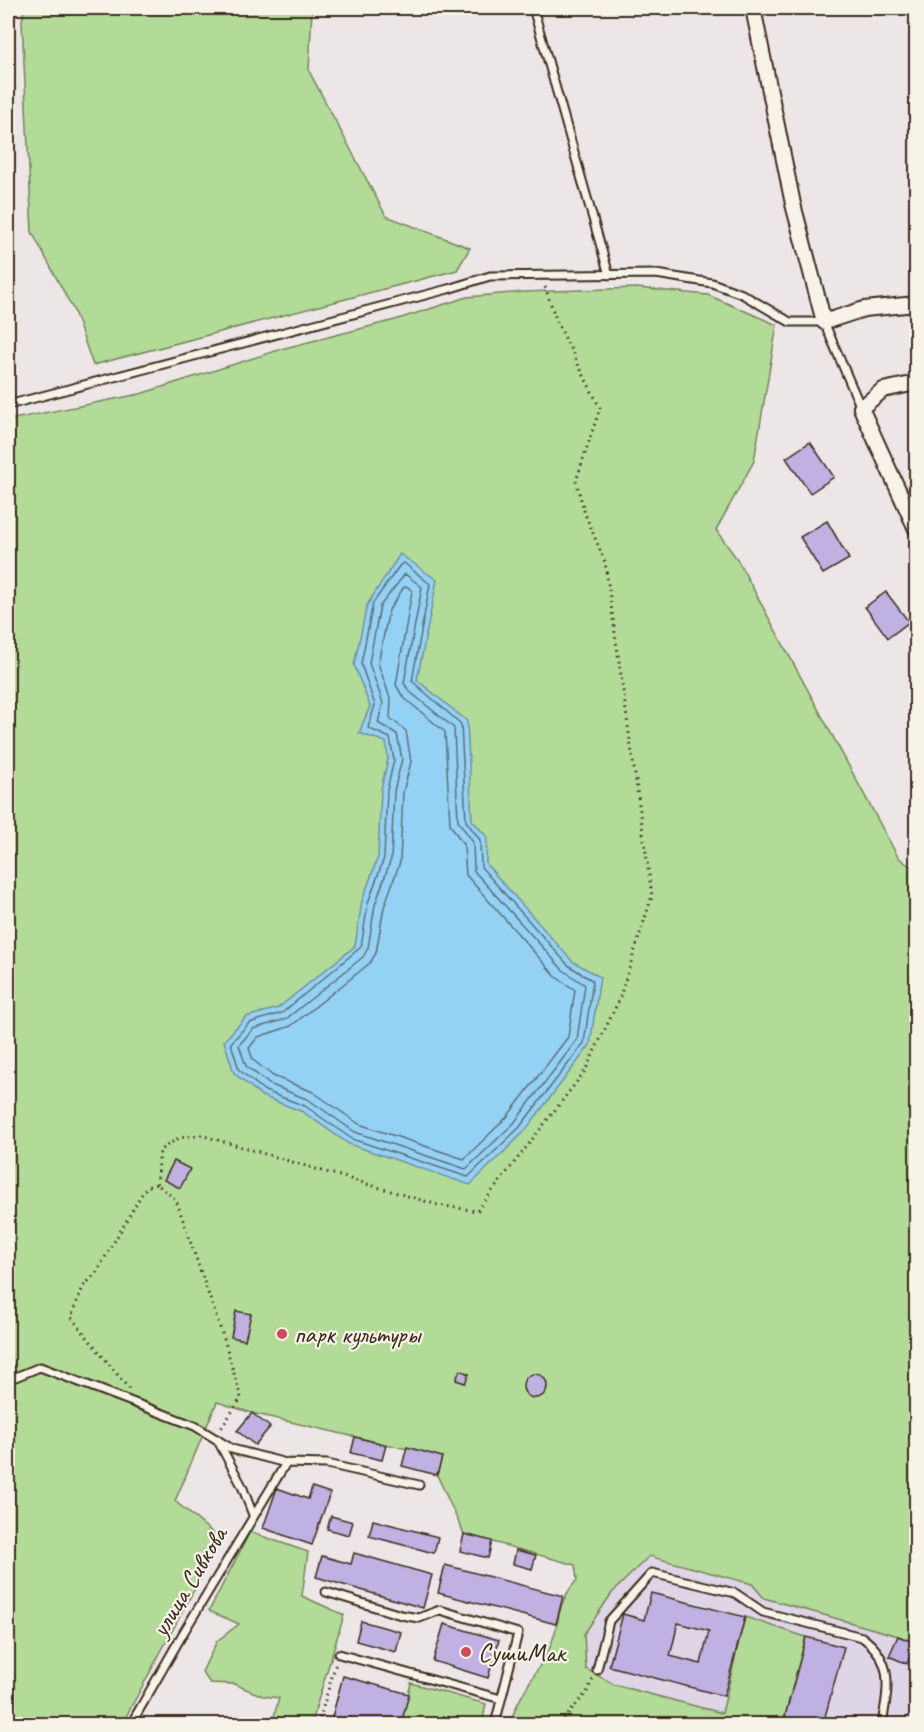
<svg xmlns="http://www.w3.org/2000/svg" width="924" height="1732" viewBox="0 0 924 1732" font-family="Caveat,sans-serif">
  <rect width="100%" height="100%" fill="#ece6e7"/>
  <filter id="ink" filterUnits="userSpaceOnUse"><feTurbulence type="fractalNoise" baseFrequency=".0167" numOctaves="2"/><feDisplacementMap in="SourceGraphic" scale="12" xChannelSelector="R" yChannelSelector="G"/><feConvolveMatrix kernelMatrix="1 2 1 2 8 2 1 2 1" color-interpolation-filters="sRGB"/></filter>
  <g filter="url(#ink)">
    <path fill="#ded6e6" d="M 648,1556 L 752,1584 L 764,1598 L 898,1636 L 916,1643 L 916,1724 L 783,1724 L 806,1637 L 744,1618 L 722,1713 L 615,1685 L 586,1669 L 584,1635 L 612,1593 Z"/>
    <path fill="#b2db98" stroke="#76825b" stroke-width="1.5" d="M 24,8 L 312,8 L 309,71 L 386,216 L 470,248 L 457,270 L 93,365 L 74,311 L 32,232 L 22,21 Z
      M 637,288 L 708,295 L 777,325 L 754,461 L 716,530 L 737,559 L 898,857 L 916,871 L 916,1643 L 898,1636 L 764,1598 L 752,1584 L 649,1556 L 612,1593 L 584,1634 L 586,1669 L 615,1685 L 722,1713 L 745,1617 L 806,1637 L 783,1724 L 510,1724 C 518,1696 536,1675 549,1649 C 562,1621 554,1606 577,1580 L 575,1565 L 464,1534 L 437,1475 L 442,1457 L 252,1413 L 217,1402 L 175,1501 L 221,1540 L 122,1724 L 8,1724 L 8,420 L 140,394 L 285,348 L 395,320 L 467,297 L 524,292 Z
      M 250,1532 L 308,1552 L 302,1596 L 344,1615 L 311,1724 L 272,1724 L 279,1698 L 263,1696 L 234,1684 L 210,1683 L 202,1672 L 217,1641 L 239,1624 L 209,1611 Z
      M 411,1683 L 486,1704 L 482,1724 L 401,1724 Z"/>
    <path fill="#94d2f5" stroke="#708f9f" stroke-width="1.5" d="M 400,554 L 437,580 L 417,680 L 467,721 L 472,820 L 487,837 L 486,864 L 572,961 L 600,977 L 590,1045 L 524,1132 L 470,1185 L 349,1144 L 303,1112 L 262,1096 L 234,1073 L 224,1041 L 246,1017 L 278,1008 L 355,946 L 362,901 L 378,857 L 381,789 L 388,759 L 386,742 L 359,733 L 370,706 L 354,665 L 367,605 Z"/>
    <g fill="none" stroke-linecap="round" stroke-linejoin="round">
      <path stroke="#5f6d74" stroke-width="1.5" d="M 404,563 L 430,584 L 412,681 L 461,724 L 466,821 L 480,840 L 481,867 L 568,965 L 593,981 L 584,1043 L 519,1128 L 468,1177 L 352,1139 L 305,1106 L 265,1091 L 239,1070 L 231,1043 L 249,1023 L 282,1013 L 361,947 L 368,903 L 384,858 L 387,790 L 394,760 L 390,738 L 368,728 L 375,705 L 361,664 L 373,603 L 400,565 Z
        M 405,574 L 422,587 L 404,683 L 409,691 L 454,728 L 458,821 L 473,842 L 474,871 L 563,970 L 585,985 L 577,1040 L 514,1123 L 466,1169 L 355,1132 L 309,1100 L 269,1084 L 246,1066 L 239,1045 L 253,1029 L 286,1019 L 363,957 L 368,948 L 375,905 L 391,859 L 394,791 L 402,759 L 397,734 L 378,723 L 383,703 L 369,663 L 380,606 Z
        M 404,587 L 408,587 L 412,591 L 396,685 L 403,697 L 445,732 L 450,824 L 464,846 L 466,875 L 556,977 L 575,990 L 568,1037 L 507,1117 L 464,1159 L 359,1124 L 313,1092 L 273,1076 L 253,1060 L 249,1048 L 258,1037 L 291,1026 L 370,963 L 376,953 L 384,907 L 400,862 L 403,792 L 411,762 L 406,731 L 390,718 L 391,701 L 378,663 L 389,610 Z"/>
    </g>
    <path fill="#bfb2e3" stroke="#3b2a1e" stroke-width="1.5" fill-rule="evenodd" d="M 810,442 L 834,477 L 810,493 L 786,458 Z
      M 827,521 L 849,559 L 823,574 L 800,537 Z
      M 886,592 L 909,622 L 888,638 L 865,607 Z
      M 174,1161 L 190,1169 L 180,1188 L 164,1180 Z
      M 236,1311 L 251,1314 L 245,1340 L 231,1337 Z
      M 460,1370 L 469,1374 L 465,1383 L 456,1380 Z
      M523 1386a12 12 0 1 1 24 0a12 12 0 1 1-24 0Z
      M 252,1413 L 270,1427 L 255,1445 L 237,1431 Z
      M 355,1437 L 386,1445 L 382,1460 L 351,1453 Z
      M 407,1447 L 442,1457 L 437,1475 L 402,1466 Z
      M 312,1487 L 330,1493 L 312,1545 L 263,1528 L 277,1488 L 308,1499 Z
      M 331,1516 L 353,1522 L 349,1535 L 327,1529 Z
      M 373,1520 L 438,1537 L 434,1553 L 369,1536 Z
      M 464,1534 L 492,1541 L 488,1558 L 460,1551 Z
      M 516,1550 L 536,1555 L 532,1569 L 513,1564 Z
      M 354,1553 L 432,1575 L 423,1608 L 316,1577 L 322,1556 L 351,1564 Z
      M 445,1565 L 563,1596 L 556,1624 L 438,1593 Z
      M 651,1593 L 745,1617 L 724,1696 L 609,1666 L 623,1614 L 644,1620 ZM 678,1623 L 709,1631 L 701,1664 L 670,1656 Z
      M 361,1621 L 401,1632 L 396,1652 L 356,1641 Z
      M 444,1624 L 499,1640 L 488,1678 L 433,1661 Z
      M 898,1636 L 915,1643 L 907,1664 L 889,1656 Z
      M 806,1637 L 844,1647 L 823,1724 L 783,1724 Z
      M 343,1676 L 409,1694 L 401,1724 L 345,1724 L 331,1721 Z"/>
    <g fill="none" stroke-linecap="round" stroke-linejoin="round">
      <g stroke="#3b2a1e" stroke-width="11">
        <path id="lane" d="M 533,8 L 609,275
          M 8,405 L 448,289 L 490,276 L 656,274 L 712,283 L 742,294 L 790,322 L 824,322 L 861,408
          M 8,1380 L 40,1367 L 195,1426 L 232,1449 L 286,1463 L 327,1464 L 419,1485
          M 217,1439 L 242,1486 L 253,1515
          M 326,1592 L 401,1615 L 419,1618 L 440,1610 L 518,1633 L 495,1724
          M 339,1654 L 501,1699
          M 597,1670 L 609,1621 L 652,1573 L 735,1593 L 763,1612 L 862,1637 C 895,1661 888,1689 882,1724
          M 131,1724 L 185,1630 L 286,1463"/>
      </g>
      <g stroke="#3b2a1e" stroke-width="18">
        <path id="street" d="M 753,8 L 793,204 L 824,322 L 864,309 L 916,304
          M 916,383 L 883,390 L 861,408 L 916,529"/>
      </g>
      <path stroke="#3b2a1e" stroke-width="3" stroke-dasharray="1.5 4.5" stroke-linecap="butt" d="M 157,1184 L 160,1150 L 179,1138 L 201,1135 L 438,1205 L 477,1211 L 585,1071 L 619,1000 L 652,896 L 605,562 L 585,514 L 576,481 L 600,408 L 557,322 L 544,284
        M 129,1389 L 71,1317 L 83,1287 L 96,1273 L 146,1187 L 157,1184 L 176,1200 L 225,1342 L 241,1398 L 220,1430
        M 318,1724 L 336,1663
        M 560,1724 L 587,1692 L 594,1677"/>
      <use href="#lane" stroke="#f7f3e8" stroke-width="7"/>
      <use href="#street" stroke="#f7f3e8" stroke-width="14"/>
    </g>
  </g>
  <g fill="#d1495b" stroke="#f7f3e8" stroke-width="2">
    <circle cx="282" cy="1334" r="6"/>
    <circle cx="466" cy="1652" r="6"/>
  </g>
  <g text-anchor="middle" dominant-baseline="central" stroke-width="4.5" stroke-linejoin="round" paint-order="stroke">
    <g font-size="26" fill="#3b2a1e" stroke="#f7f3e8" text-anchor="start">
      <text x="294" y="1334">парк культуры</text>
      <text x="478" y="1652">СушиМак</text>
    </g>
    <g font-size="26" fill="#3b2a1e" stroke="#f7f3e8">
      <text transform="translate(189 1582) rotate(-59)">улица Сивкова</text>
    </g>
  </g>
  <rect width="924" height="1732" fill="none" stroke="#f7f3e8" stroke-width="30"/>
  <rect x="15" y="15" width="894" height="1702" fill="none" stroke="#3b2a1e" stroke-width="2" filter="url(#ink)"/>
</svg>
